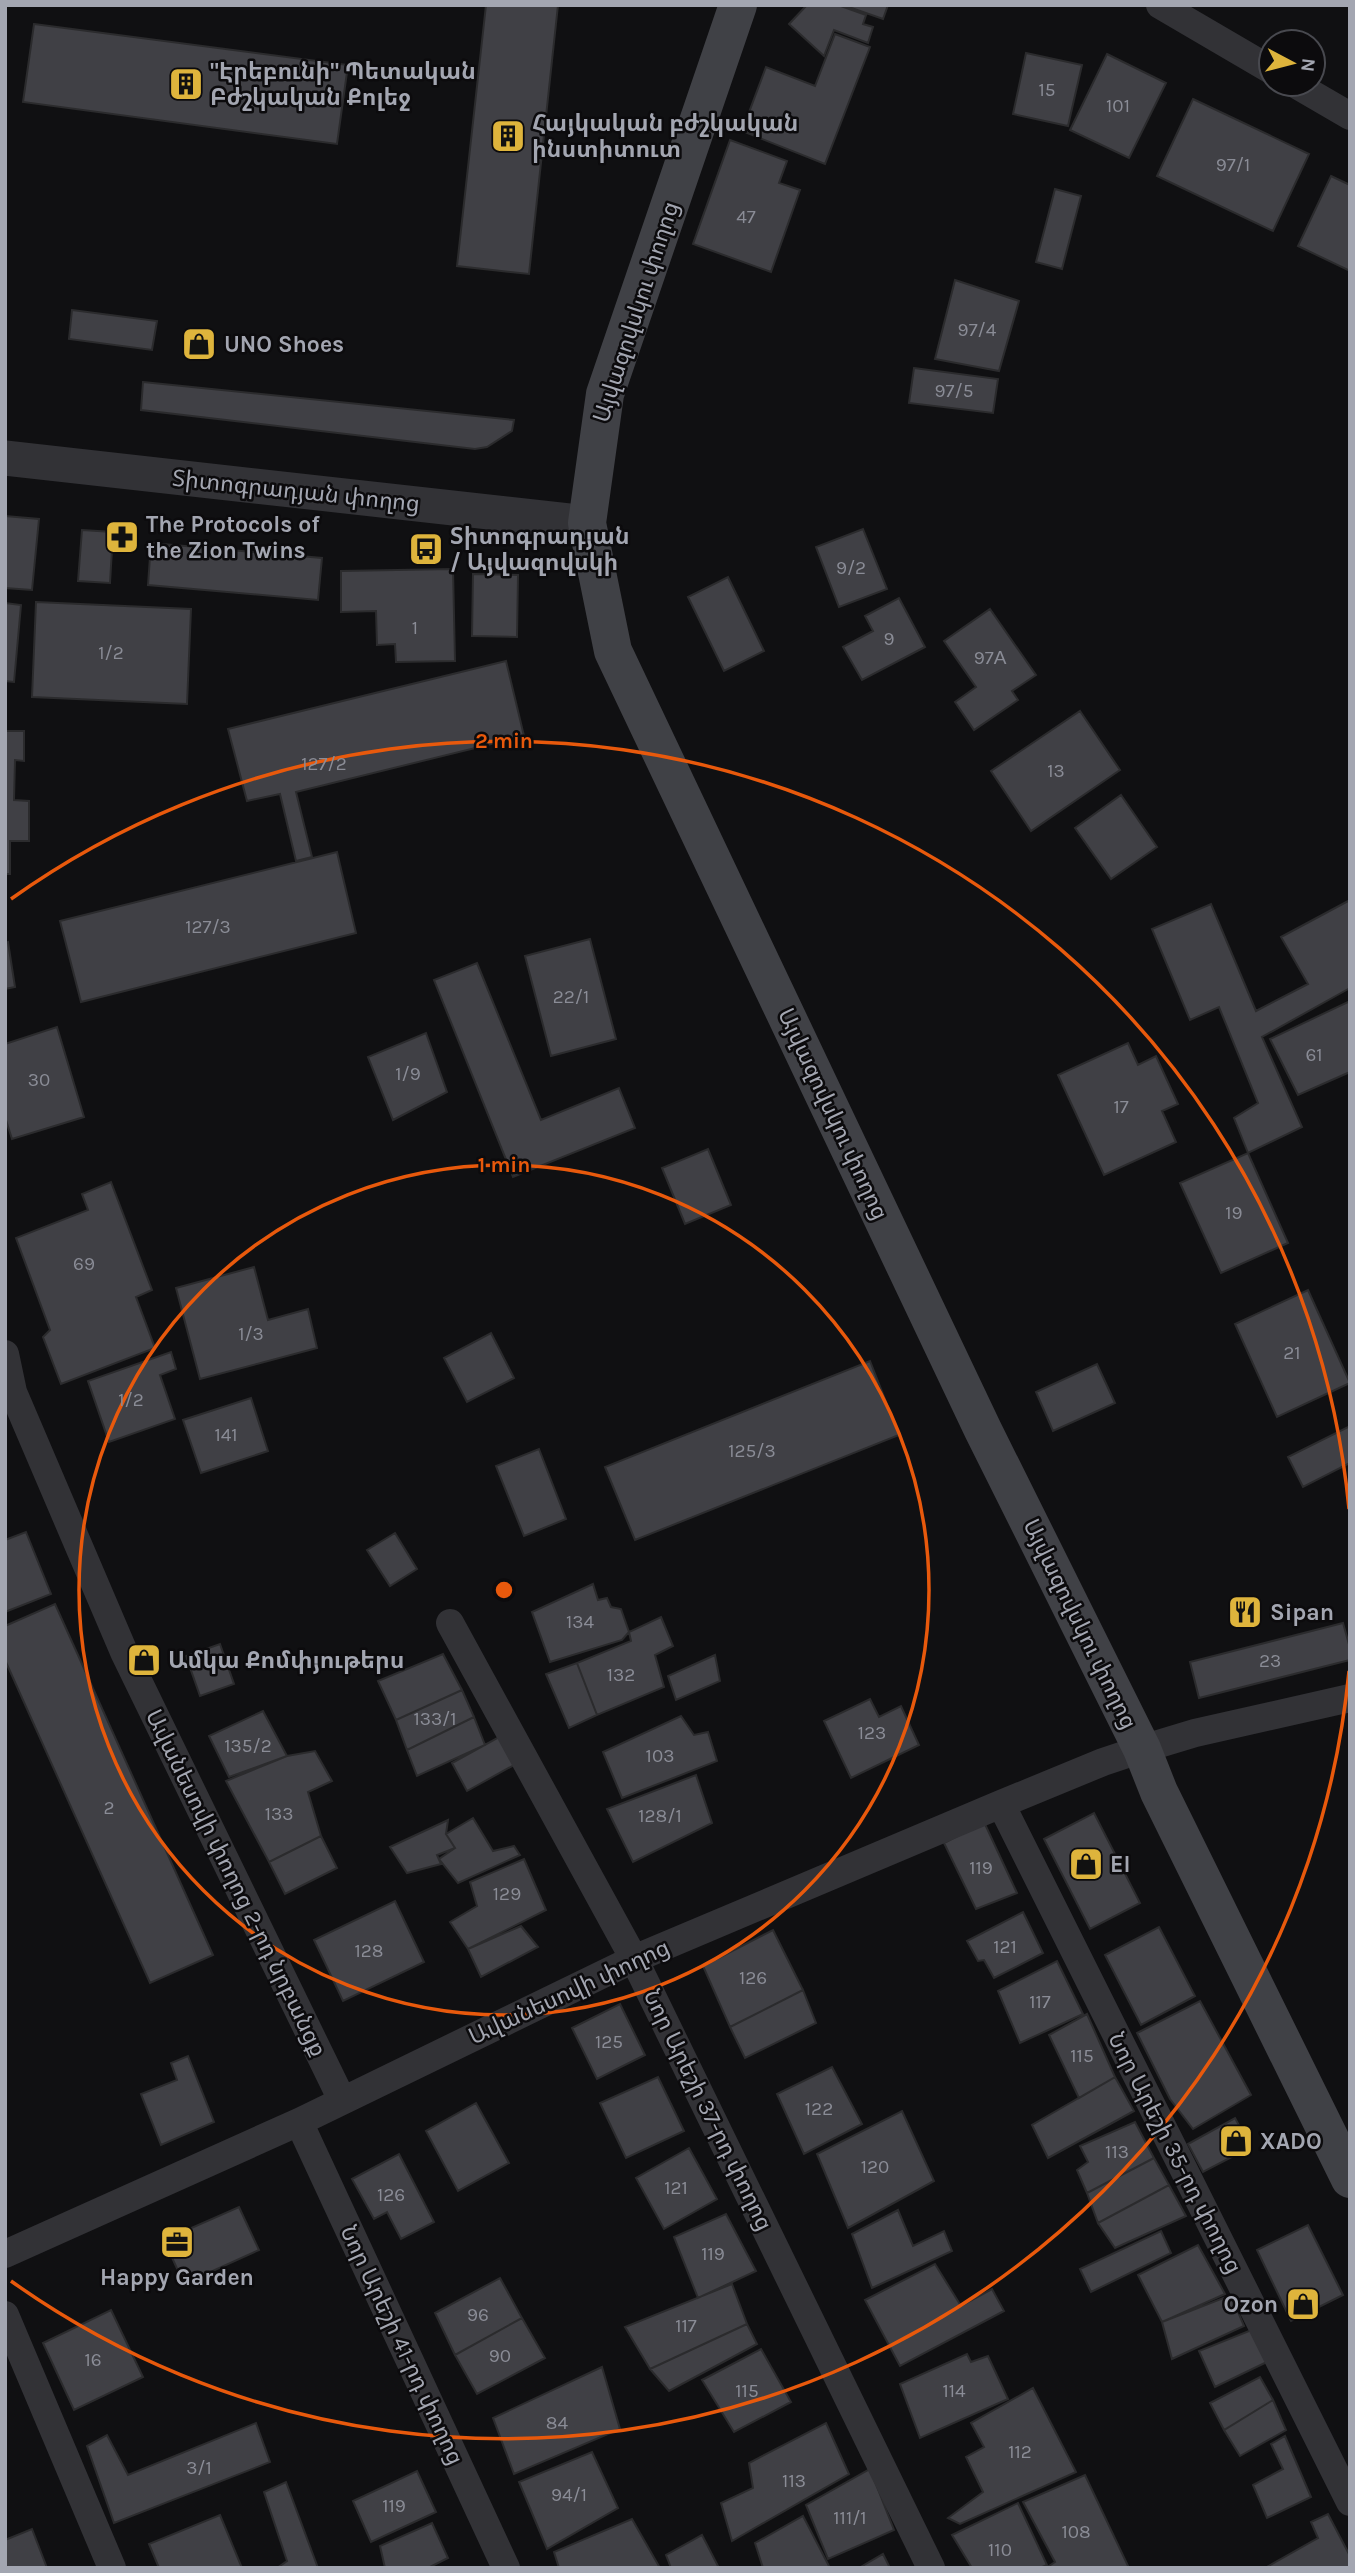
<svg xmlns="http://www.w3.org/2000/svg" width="1355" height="2573" viewBox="0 0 1355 2573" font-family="Karla,'Noto Sans Armenian',sans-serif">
  <rect width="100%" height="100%" fill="#101012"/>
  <path fill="#404045" stroke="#2b2b2d" stroke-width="2" d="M 486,5 L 558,5 L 529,274 L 457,266 Z
    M 807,5 L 838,5 L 866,15 L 863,24 L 873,27 L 868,43 L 834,30 L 824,56 L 789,24 Z
    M 843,5 L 888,5 L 883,19 Z
    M 34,24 L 348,65 L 337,144 L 23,102 Z
    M 835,34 L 870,47 L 825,164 L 742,131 L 766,67 L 815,86 Z
    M 1026,53 L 1082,65 L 1068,126 L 1013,114 Z
    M 1107,54 L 1166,83 L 1129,158 L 1070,130 Z
    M 1193,99 L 1309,154 L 1273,231 L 1157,176 Z
    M 730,140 L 787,161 L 779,183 L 800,190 L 771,272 L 693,244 Z
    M 1331,176 L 1350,185 L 1350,271 L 1298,246 Z
    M 1055,189 L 1081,196 L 1062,269 L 1036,262 Z
    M 955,280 L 1019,301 L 999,371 L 935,359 Z
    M 72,310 L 157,321 L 152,350 L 69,339 Z
    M 914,368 L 998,379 L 993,413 L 909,403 Z
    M 143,382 L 514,420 L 512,431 L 487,447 L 475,449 L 141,410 Z
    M 5,516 L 39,519 L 32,590 L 5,588 Z
    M 863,529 L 887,589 L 839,607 L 816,547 Z
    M 82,530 L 113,532 L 110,583 L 78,581 Z
    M 151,543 L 322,558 L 318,600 L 148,585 Z
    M 453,569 L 455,661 L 396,662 L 395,644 L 377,645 L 376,611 L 341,612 L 341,571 Z
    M 473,574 L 518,575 L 517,637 L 472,636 Z
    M 728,577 L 764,651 L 724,671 L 688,597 Z
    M 899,598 L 925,647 L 862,680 L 843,647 L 873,631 L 865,616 Z
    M 36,602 L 191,609 L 187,704 L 32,697 Z
    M 5,603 L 21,605 L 14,682 L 5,681 Z
    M 990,609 L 1036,675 L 1012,691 L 1018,700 L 974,730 L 955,702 L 976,687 L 944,641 Z
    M 506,661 L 524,736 L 296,792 L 312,857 L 296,861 L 280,794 L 247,801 L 228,729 Z
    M 1080,711 L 1120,770 L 1031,831 L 991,771 Z
    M 5,731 L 24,731 L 24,761 L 15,760 L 14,800 L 29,801 L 29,841 L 10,841 L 10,874 L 5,874 Z
    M 1121,795 L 1157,847 L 1111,879 L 1075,828 Z
    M 337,852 L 356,933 L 81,1002 L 60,921 Z
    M 1350,900 L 1350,988 L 1262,1037 L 1302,1127 L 1248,1153 L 1234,1118 L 1258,1103 L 1219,1007 L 1190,1020 L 1152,929 L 1211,904 L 1256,1011 L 1308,984 L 1281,937 Z
    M 590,939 L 616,1039 L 551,1056 L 525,956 Z
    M 8,942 L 15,987 L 5,989 L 5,943 Z
    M 477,963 L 541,1120 L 619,1088 L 635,1128 L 513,1177 L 434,980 Z
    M 1350,1001 L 1350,1072 L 1298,1095 L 1270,1039 Z
    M 57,1027 L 84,1117 L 12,1139 L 5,1117 L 5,1044 Z
    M 426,1033 L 447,1092 L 393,1120 L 368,1057 Z
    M 1128,1043 L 1138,1065 L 1156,1056 L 1178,1104 L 1162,1111 L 1176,1142 L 1104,1175 L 1058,1075 Z
    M 708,1149 L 731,1205 L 685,1224 L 662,1168 Z
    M 1248,1153 L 1288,1243 L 1221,1273 L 1180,1183 Z
    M 111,1182 L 152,1290 L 136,1297 L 155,1348 L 61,1384 L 43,1337 L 50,1330 L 16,1238 L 88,1210 L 82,1194 Z
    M 254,1267 L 268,1320 L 308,1309 L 317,1348 L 200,1379 L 176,1288 Z
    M 1308,1290 L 1350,1383 L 1277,1417 L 1235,1324 Z
    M 491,1333 L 514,1378 L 467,1402 L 444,1358 Z
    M 171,1352 L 176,1369 L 160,1375 L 175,1419 L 109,1442 L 88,1381 Z
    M 870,1361 L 899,1435 L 635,1540 L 605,1467 Z
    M 1097,1364 L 1115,1403 L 1053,1431 L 1036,1392 Z
    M 251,1398 L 268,1451 L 201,1473 L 183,1420 Z
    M 1350,1426 L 1350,1463 L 1303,1487 L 1288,1457 Z
    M 539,1449 L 566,1519 L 524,1536 L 496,1466 Z
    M 26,1532 L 51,1594 L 5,1612 L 5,1540 Z
    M 395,1533 L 417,1569 L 390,1586 L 367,1550 Z
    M 593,1584 L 598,1600 L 607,1598 L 611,1607 L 621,1609 L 629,1632 L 622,1640 L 550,1662 L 532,1612 Z
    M 55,1604 L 213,1955 L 150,1983 L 5,1660 L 5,1626 Z
    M 661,1617 L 673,1646 L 655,1655 L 664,1687 L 597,1715 L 577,1663 L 631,1641 L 629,1632 Z
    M 1343,1623 L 1350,1648 L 1350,1660 L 1199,1698 L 1190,1662 Z
    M 220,1644 L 234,1684 L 200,1696 L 186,1656 Z
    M 443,1654 L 462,1690 L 396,1720 L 378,1681 Z
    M 715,1655 L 720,1681 L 676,1700 L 668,1676 Z
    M 577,1663 L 597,1715 L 569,1728 L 546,1674 Z
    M 462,1690 L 474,1717 L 407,1750 L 396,1720 Z
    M 870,1699 L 879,1717 L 901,1706 L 919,1745 L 851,1778 L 824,1721 Z
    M 263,1711 L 287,1756 L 229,1777 L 209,1736 Z
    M 681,1716 L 694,1735 L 708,1732 L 717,1761 L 622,1798 L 603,1752 Z
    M 474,1717 L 485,1745 L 417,1776 L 407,1750 Z
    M 499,1737 L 514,1765 L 467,1791 L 452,1763 Z
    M 315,1751 L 332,1781 L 308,1792 L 321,1836 L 269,1862 L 226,1781 L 287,1756 Z
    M 696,1775 L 712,1823 L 633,1862 L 607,1809 Z
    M 1094,1813 L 1140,1903 L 1090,1929 L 1044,1839 Z
    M 473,1818 L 493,1851 L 514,1846 L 520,1855 L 458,1883 L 439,1859 L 455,1848 L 446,1834 Z
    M 448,1820 L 446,1834 L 455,1848 L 437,1855 L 441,1864 L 407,1873 L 390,1847 Z
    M 984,1822 L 1017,1893 L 976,1909 L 944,1843 Z
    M 321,1836 L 337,1868 L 285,1894 L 269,1862 Z
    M 524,1859 L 546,1910 L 468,1949 L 450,1922 L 477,1906 L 470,1882 Z
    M 395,1901 L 424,1962 L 343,2001 L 314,1940 Z
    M 1023,1912 L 1043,1953 L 994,1978 L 984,1960 L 978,1961 L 967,1941 Z
    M 521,1926 L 538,1947 L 481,1977 L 468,1949 Z
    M 1159,1927 L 1195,1996 L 1141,2025 L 1105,1955 Z
    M 773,1930 L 803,1990 L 730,2027 L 703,1966 Z
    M 1057,1961 L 1083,2014 L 1020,2043 L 998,1991 Z
    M 803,1990 L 816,2023 L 745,2058 L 730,2027 Z
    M 1200,2001 L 1251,2095 L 1193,2129 L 1170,2099 L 1137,2033 Z
    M 620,2004 L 645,2055 L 597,2079 L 572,2028 Z
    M 1087,2014 L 1115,2077 L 1079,2098 L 1049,2035 Z
    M 188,2056 L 214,2122 L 161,2145 L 141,2094 L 177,2080 L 171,2063 Z
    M 832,2067 L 862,2124 L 804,2154 L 777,2094 Z
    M 658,2077 L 684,2131 L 626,2158 L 600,2103 Z
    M 1115,2077 L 1134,2111 L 1048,2158 L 1032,2125 Z
    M 476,2103 L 509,2163 L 458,2191 L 426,2131 Z
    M 902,2111 L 934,2181 L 848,2228 L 817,2154 Z
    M 1235,2118 L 1251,2147 L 1203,2172 L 1188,2144 Z
    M 1135,2122 L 1154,2158 L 1087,2193 L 1077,2170 L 1088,2162 L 1080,2146 Z
    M 689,2148 L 717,2199 L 664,2229 L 636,2178 Z
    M 399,2154 L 434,2222 L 401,2239 L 387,2212 L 374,2219 L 352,2179 Z
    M 1154,2158 L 1169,2185 L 1098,2223 L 1087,2193 Z
    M 1169,2185 L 1186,2216 L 1115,2248 L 1098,2223 Z
    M 239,2207 L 259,2250 L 184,2284 L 164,2240 Z
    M 898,2210 L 913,2246 L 944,2231 L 952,2251 L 872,2288 L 852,2234 Z
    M 726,2214 L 756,2271 L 698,2298 L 674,2237 Z
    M 1308,2225 L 1343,2295 L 1291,2321 L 1257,2250 Z
    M 1161,2231 L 1171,2253 L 1091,2292 L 1080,2269 Z
    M 1198,2245 L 1225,2294 L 1162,2322 L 1138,2275 Z
    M 935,2264 L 961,2306 L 992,2289 L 1004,2311 L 900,2366 L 865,2300 Z
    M 500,2278 L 522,2318 L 455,2355 L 435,2313 Z
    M 732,2284 L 747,2324 L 650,2369 L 625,2327 Z
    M 1231,2295 L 1244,2326 L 1172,2359 L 1162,2322 Z
    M 111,2310 L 143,2377 L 74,2410 L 43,2343 Z
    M 522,2318 L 545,2358 L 477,2394 L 455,2355 Z
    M 747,2324 L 757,2344 L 669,2391 L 650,2369 Z
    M 1254,2329 L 1271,2360 L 1215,2387 L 1199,2351 Z
    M 761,2349 L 791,2402 L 734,2432 L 702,2380 Z
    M 967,2354 L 971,2362 L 988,2356 L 1008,2399 L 920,2438 L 900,2384 Z
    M 602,2367 L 620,2429 L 514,2474 L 493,2418 Z
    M 1260,2377 L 1273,2400 L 1224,2430 L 1210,2403 Z
    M 1033,2388 L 1076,2472 L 960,2524 L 948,2518 L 983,2492 L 966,2457 L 984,2447 L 971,2423 Z
    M 1273,2400 L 1286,2430 L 1240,2456 L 1224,2430 Z
    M 256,2423 L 270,2462 L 114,2523 L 87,2446 L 107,2435 L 128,2475 Z
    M 826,2423 L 849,2474 L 732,2541 L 721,2503 L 753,2488 L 749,2463 Z
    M 1285,2436 L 1311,2497 L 1267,2518 L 1253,2485 L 1283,2469 L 1271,2444 Z
    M 592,2452 L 618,2508 L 547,2549 L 519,2482 Z
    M 870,2469 L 894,2530 L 828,2559 L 806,2505 Z
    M 417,2471 L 436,2512 L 371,2542 L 353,2501 Z
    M 1085,2475 L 1129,2568 L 1046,2568 L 1055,2562 L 1023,2502 Z
    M 286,2482 L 318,2568 L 277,2568 L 287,2561 L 264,2492 Z
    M 1018,2503 L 1047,2565 L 1040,2568 L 972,2568 L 952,2535 Z
    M 1328,2514 L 1350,2556 L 1350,2568 L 1265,2568 L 1318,2538 L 1311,2522 Z
    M 220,2515 L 242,2568 L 159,2568 L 149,2544 Z
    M 803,2516 L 830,2568 L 763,2568 L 755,2543 Z
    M 632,2519 L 660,2568 L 559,2568 L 554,2552 Z
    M 432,2523 L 448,2558 L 428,2568 L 385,2568 L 380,2546 Z
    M 32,2529 L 47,2568 L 5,2568 L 5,2540 Z
    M 702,2535 L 719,2568 L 671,2568 L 666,2555 Z
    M 883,2554 L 890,2568 L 859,2568 Z"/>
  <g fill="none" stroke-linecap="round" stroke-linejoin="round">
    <path stroke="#323236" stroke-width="28" d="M 1160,5 L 1271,70
      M 1295,84 L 1350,116
      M 5,1354 L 13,1392 L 124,1652 L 342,2100
      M 450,1623 L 634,1959 L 931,2568
      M 1001,1804 L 1350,2502
      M 299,2122 L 506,2568
      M 5,2254 L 299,2122 L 634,1959 L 1001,1804 L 1103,1762 L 1142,1749 L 1195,1733 L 1350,1698
      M 5,2315 L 112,2568"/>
    <path stroke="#323236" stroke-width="35" d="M 5,458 L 587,523"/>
    <path stroke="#404146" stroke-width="38" d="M 738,5 L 605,394 L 587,523 L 613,651 L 983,1430 L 1142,1749 L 1159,1792 L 1350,2179"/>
  </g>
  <g fill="none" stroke="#e8590c" stroke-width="3.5">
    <circle cx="504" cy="1590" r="425"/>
    <path d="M1349 1671A849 849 0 0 1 11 2281M11 899A849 849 0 0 1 1349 1509"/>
  </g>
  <defs>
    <g id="building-square" transform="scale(1.75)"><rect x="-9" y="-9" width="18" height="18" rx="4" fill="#deb43c" stroke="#0c0b0d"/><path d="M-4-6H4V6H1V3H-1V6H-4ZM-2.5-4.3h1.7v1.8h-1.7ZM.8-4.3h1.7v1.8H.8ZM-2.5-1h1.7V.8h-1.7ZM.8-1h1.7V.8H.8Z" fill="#111"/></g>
    <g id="shop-square" transform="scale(1.75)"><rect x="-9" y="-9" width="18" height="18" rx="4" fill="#deb43c" stroke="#0c0b0d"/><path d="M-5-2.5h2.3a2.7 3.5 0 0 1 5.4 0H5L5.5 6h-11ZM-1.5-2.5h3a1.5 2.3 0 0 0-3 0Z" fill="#111"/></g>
    <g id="pharmacy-square" transform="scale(1.75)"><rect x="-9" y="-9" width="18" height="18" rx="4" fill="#deb43c" stroke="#0c0b0d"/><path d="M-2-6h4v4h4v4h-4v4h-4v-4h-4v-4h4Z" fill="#111"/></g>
    <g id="bus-square" transform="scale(1.75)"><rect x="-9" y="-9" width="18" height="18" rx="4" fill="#deb43c" stroke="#0c0b0d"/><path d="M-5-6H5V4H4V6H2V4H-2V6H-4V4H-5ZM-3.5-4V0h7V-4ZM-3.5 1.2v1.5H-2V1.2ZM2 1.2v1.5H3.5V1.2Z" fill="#111"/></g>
    <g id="restaurant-square" transform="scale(1.75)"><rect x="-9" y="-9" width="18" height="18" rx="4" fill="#deb43c" stroke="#0c0b0d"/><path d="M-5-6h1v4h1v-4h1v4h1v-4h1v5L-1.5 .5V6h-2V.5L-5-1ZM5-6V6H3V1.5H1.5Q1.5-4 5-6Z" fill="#111"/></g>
    <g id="office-square" transform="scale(1.75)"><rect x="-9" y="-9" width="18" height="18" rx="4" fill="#deb43c" stroke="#0c0b0d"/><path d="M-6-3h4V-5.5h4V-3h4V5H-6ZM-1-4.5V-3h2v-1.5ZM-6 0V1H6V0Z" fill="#111"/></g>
  </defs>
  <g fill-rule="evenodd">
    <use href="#building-square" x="186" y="84"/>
    <use href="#building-square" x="508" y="136"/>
    <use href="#shop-square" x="199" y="344"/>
    <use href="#pharmacy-square" x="122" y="537"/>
    <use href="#bus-square" x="426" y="549"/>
    <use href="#restaurant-square" x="1245" y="1612"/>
    <use href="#shop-square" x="144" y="1660"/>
    <use href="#shop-square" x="1086" y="1864"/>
    <use href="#shop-square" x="1236" y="2141"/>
    <use href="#office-square" x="177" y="2242"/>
    <use href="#shop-square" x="1303" y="2304"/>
  </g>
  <g text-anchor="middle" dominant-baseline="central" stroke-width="5" stroke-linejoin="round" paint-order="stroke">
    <g font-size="19" fill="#8a8c96">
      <text x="1047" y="90">15</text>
      <text x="1118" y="106">101</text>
      <text x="1233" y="165">97/1</text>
      <text x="746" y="217">47</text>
      <text x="977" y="330">97/4</text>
      <text x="954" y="391">97/5</text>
      <text x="851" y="568">9/2</text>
      <text x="415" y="628">1</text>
      <text x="889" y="639">9</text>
      <text x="111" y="653">1/2</text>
      <text x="990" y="658">97А</text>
      <text x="324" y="764">127/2</text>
      <text x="1056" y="771">13</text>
      <text x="208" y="927">127/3</text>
      <text x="571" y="997">22/1</text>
      <text x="1314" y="1055">61</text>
      <text x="408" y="1074">1/9</text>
      <text x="39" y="1080">30</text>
      <text x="1121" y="1107">17</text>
      <text x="1234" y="1213">19</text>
      <text x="84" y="1264">69</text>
      <text x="251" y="1334">1/3</text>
      <text x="1292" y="1353">21</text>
      <text x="131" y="1400">1/2</text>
      <text x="226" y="1435">141</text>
      <text x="752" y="1451">125/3</text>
      <text x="580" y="1622">134</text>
      <text x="1270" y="1661">23</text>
      <text x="621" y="1675">132</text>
      <text x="435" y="1719">133/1</text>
      <text x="872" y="1733">123</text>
      <text x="248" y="1746">135/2</text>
      <text x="660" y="1756">103</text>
      <text x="109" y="1808">2</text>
      <text x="279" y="1814">133</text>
      <text x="660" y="1816">128/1</text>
      <text x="981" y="1868">119</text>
      <text x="507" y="1894">129</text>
      <text x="1005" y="1947">121</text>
      <text x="369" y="1951">128</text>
      <text x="753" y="1978">126</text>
      <text x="1040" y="2002">117</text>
      <text x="609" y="2042">125</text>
      <text x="1082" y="2056">115</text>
      <text x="819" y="2109">122</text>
      <text x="1117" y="2152">113</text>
      <text x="875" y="2167">120</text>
      <text x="676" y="2188">121</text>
      <text x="391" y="2195">126</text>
      <text x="713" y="2254">119</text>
      <text x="478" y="2315">96</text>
      <text x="686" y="2326">117</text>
      <text x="500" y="2356">90</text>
      <text x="93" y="2360">16</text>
      <text x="747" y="2391">115</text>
      <text x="954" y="2391">114</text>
      <text x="557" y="2423">84</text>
      <text x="1020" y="2452">112</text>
      <text x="199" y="2468">3/1</text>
      <text x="794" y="2481">113</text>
      <text x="569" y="2495">94/1</text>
      <text x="394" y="2506">119</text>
      <text x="850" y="2518">111/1</text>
      <text x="1076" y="2532">108</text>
      <text x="1000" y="2550">110</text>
    </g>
    <g font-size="23" font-weight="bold" fill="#a3a6b1" stroke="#0c0b0d" text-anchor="start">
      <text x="210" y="71">"Էրեբունի" Պետական<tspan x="210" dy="26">Բժշկական Քոլեջ</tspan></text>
      <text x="532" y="123">Հայկական բժշկական<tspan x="532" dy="26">ինստիտուտ</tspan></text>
      <text x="224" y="344">UNO Shoes</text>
      <text x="146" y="524">The Protocols of<tspan x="146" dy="26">the Zion Twins</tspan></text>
      <text x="450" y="536">Տիտոգրադյան<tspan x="450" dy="26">/ Այվազովսկի</tspan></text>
      <text x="1270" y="1612">Sipan</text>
      <text x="168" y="1660">Ամկա Քոմփյութերս</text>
      <text x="1110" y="1864">El</text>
      <text x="1260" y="2141">XADO</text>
      <text x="177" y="2277" text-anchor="middle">Happy Garden</text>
      <text x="1278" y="2304" text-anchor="end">Ozon</text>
    </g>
    <g font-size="23" fill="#a3a6b1" stroke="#0c0b0d">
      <text transform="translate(636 312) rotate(-72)">Այվազովսկու փողոց</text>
      <text transform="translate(296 491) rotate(6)">Տիտոգրադյան փողոց</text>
      <text transform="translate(833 1114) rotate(65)">Այվազովսկու փողոց</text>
      <text transform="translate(1080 1624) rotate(64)">Այվազովսկու փողոց</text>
      <text transform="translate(236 1883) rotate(64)">Ավանեսովի փողոց 2-րդ նրբանցք</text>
      <text transform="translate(569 1992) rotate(-25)">Ավանեսովի փողոց</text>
      <text transform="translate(708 2110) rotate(64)">Նոր Արեշի 37-րդ փողոց</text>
      <text transform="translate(1175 2153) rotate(63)">Նոր Արեշի 35-րդ փողոց</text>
      <text transform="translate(402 2345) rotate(65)">Նոր Արեշի 41-րդ փողոց</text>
    </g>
  </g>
  <circle cx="504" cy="1590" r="10" fill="#e8590c" stroke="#0c0b0d" stroke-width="3.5"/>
  <g font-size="21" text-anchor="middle" font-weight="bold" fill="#e8590c" stroke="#0c0b0d" stroke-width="5" stroke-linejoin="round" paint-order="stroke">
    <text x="504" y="748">2 min</text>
    <text x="504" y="1172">1 min</text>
  </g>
  <rect width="1355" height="2573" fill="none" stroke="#a3a6b1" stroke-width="14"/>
  <g transform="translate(1292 63) rotate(97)"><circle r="33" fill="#0c0b0d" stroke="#48494f" stroke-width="2"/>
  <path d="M0-5L12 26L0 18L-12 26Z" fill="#deb43c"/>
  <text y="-10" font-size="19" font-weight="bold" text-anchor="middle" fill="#a3a6b1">N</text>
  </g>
</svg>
